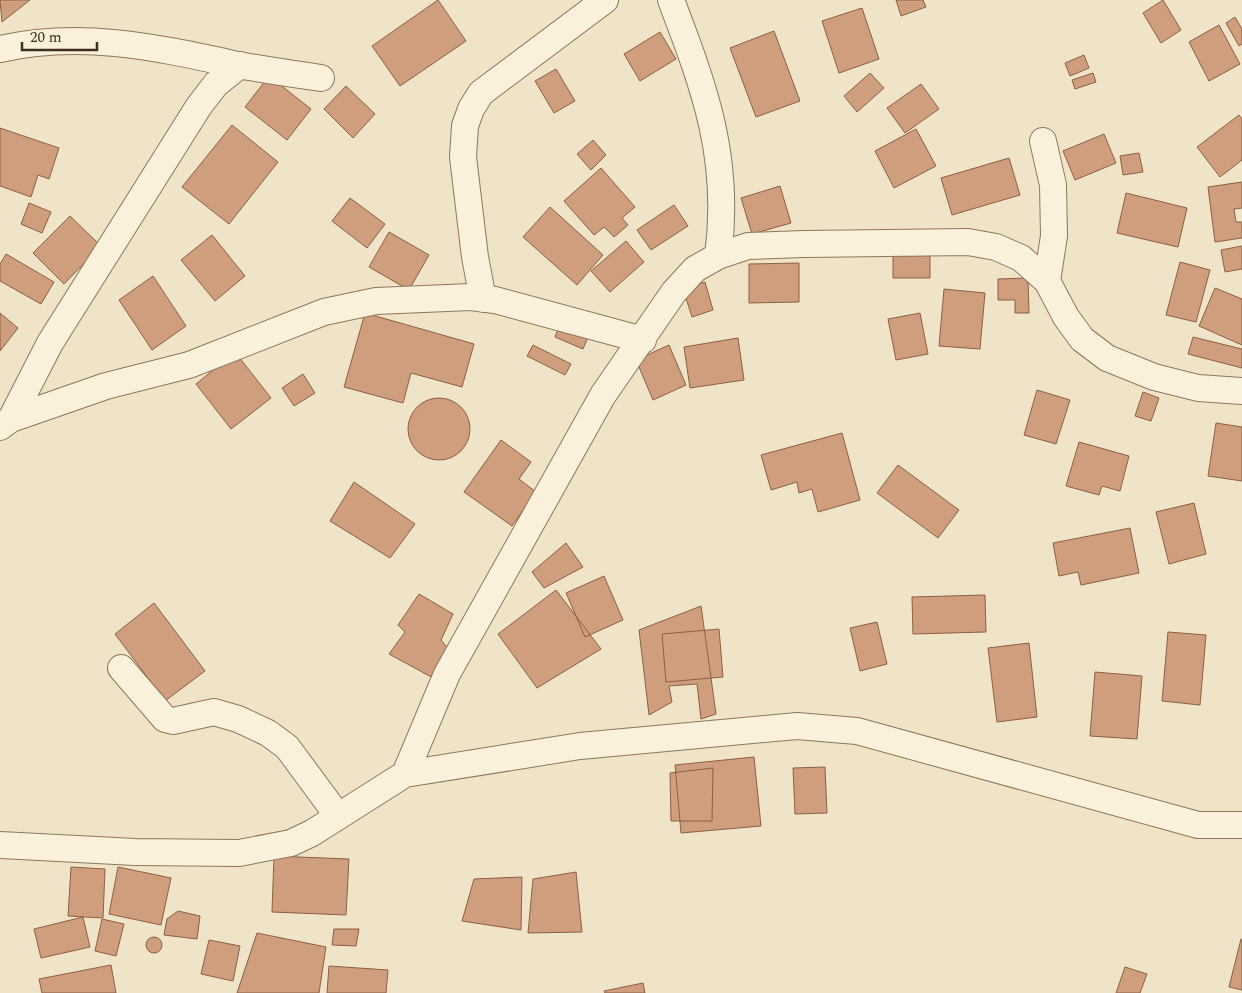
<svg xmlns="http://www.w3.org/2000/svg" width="1242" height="993" viewBox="0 0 1242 993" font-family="Spectral,serif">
  <rect width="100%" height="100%" fill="#f0e4c8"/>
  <path fill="#cf9f7d" stroke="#8d5f41" d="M 0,0 L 30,0 L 2,22 Z
    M 438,0 L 466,41 L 400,86 L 372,46 Z
    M 896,0 L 923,0 L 926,7 L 901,16 Z
    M 1163,0 L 1181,30 L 1161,43 L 1143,13 Z
    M 862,8 L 879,59 L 839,73 L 822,21 Z
    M 1235,17 L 1242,29 L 1242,44 L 1239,46 L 1226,23 Z
    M 1219,25 L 1240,64 L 1209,81 L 1189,42 Z
    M 774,31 L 800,101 L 756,117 L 730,48 Z
    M 660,32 L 676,59 L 640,81 L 624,54 Z
    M 1084,55 L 1089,68 L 1070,76 L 1065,63 Z
    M 556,69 L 575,101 L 554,113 L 535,81 Z
    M 870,73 L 884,88 L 857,112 L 844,96 Z
    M 1093,73 L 1096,82 L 1075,89 L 1072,80 Z
    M 269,76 L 311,109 L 287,140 L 245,107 Z
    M 921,84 L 939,109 L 905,133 L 887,108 Z
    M 346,86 L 375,114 L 353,138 L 324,109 Z
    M 1239,115 L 1242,119 L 1242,160 L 1220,177 L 1197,147 Z
    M 232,125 L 278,162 L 229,224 L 182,187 Z
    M 0,128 L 59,148 L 49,179 L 38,175 L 31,197 L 0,186 Z
    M 916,129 L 936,166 L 894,188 L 875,151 Z
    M 1104,134 L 1116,163 L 1075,180 L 1063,151 Z
    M 593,140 L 606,155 L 591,170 L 577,154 Z
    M 1139,153 L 1143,172 L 1123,175 L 1120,156 Z
    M 1009,158 L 1020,195 L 952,215 L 941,178 Z
    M 601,168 L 635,207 L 622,218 L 628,225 L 614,237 L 604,227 L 594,235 L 564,201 Z
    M 1242,182 L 1242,208 L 1234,209 L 1236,222 L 1242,222 L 1242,238 L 1215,242 L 1208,187 Z
    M 780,186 L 791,223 L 752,234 L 741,198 Z
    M 1126,193 L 1187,208 L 1178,247 L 1117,233 Z
    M 350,198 L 385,224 L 367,248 L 332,221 Z
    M 29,203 L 51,212 L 42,233 L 21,224 Z
    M 674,205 L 688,226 L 651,250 L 637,230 Z
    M 550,207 L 603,255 L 577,285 L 523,237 Z
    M 70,216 L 101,246 L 64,284 L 33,253 Z
    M 389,232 L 429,255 L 409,290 L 369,267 Z
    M 212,235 L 245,276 L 215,301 L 181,260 Z
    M 626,241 L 644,262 L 610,292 L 591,271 Z
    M 1242,246 L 1242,269 L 1225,272 L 1221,250 Z
    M 893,253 L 930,254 L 930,278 L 893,278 Z
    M 6,254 L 54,282 L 41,304 L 0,281 L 0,264 Z
    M 1180,262 L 1210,270 L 1196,322 L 1166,315 Z
    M 799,263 L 799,302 L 749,303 L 749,264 Z
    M 153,276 L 186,326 L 152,350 L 119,300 Z
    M 1028,278 L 1029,313 L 1015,313 L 1015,300 L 998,300 L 998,279 Z
    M 705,282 L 713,310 L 692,317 L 683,289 Z
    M 1215,288 L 1242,299 L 1242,345 L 1199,326 Z
    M 944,289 L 985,293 L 980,349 L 939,346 Z
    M 0,313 L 18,328 L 0,351 Z
    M 365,313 L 474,344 L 462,387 L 411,373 L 403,403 L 344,387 Z
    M 920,313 L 928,354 L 896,360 L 888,319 Z
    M 560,324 L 588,337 L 583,349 L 555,337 Z
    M 1193,337 L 1242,349 L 1242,368 L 1188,354 Z
    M 738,338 L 744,380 L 690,388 L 684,347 Z
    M 533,345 L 571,364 L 565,375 L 527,356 Z
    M 669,345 L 686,385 L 653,400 L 636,360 Z
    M 235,352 L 271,398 L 231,429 L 196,384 Z
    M 303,374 L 315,393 L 294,406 L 282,388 Z
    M 1037,390 L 1070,400 L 1056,444 L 1024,435 Z
    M 1143,392 L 1159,398 L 1151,421 L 1135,416 Z
    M408 429a31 31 0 1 1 62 0a31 31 0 1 1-62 0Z
    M 1216,423 L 1242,427 L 1242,481 L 1208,476 Z
    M 842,433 L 860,500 L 818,512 L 812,489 L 799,493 L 797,482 L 771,490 L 761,455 Z
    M 501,440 L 531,462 L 519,479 L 536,492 L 512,526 L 464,492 Z
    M 1079,442 L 1129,456 L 1120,491 L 1102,486 L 1099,495 L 1066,486 Z
    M 898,465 L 959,510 L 938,538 L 877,493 Z
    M 354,482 L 415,524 L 390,558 L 330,521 Z
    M 1194,503 L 1206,554 L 1169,564 L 1156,512 Z
    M 1130,528 L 1139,573 L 1081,585 L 1078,572 L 1059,576 L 1053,543 Z
    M 566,543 L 583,567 L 544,588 L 532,572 Z
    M 604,576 L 623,620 L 585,637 L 566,593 Z
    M 556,590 L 601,649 L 537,688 L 498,634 Z
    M 419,594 L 453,614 L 441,640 L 451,652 L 435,679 L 389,654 L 405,632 L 398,625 Z
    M 985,595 L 986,632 L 913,634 L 912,597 Z
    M 154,603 L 205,671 L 165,701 L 115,634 Z
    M 701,606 L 716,714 L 701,719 L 697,684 L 669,686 L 672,702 L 649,715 L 639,630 Z
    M 877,622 L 887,664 L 860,671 L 850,628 Z
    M 719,629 L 723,677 L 666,682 L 662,634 Z
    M 1168,632 L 1206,635 L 1200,705 L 1162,701 Z
    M 1029,643 L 1037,717 L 997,722 L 988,648 Z
    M 1095,672 L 1142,676 L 1137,739 L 1090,736 Z
    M 754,757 L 761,826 L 681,833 L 675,765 Z
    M 825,767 L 827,813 L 795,814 L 793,768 Z
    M 713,768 L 712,821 L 671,821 L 670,773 Z
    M 274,856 L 349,859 L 346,915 L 272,912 Z
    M 71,867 L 105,869 L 103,918 L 68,916 Z
    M 118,867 L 171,878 L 161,925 L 109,914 Z
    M 576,872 L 582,932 L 528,933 L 533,879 Z
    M 522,877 L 521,930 L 462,921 L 474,879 Z
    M 178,911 L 200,916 L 197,939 L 164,935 L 167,919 Z
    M 83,917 L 90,947 L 41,958 L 34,929 Z
    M 102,919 L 124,924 L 116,956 L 95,951 Z
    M 334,929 L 359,929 L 356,946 L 332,945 Z
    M 257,933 L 326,947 L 319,993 L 237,993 Z
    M146 945a8 8 0 1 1 16 0a8 8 0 1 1-16 0Z
    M 1241,939 L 1242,939 L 1242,990 L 1229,987 Z
    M 209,940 L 240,946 L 233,981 L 201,974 Z
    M 111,965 L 116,993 L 42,993 L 39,979 Z
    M 329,966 L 388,970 L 386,993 L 327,993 Z
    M 1125,967 L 1147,974 L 1140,993 L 1116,993 Z
    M 643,983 L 645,993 L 605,993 L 604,991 Z"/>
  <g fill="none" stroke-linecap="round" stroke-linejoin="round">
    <g stroke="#8d765c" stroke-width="28">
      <path id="minor" d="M 671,0 C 705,89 731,159 718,256
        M 0,49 C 81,30 159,48 238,65 C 265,70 293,74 321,78
        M 1043,141 L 1053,185 L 1054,236 L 1047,281
        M 483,299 L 475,257 L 463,157 L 465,126 L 471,109 L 481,93 L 605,0
        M 11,419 L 50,343 L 199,106 L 216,84 L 240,65
        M 0,427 L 11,419 L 106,386 L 189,365 L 324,312 L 376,301 L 471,297 L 495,300 L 643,340
        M 121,668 L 165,719 L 173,721 L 214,712 L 238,719 L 268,733 L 287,747 L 338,816
        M 405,774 L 447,674 L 603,395 L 674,292 L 695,269 L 718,256 L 748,246 L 804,244 L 968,242 L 996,247 L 1021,258 L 1047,281 L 1066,317 L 1082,339 L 1107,358 L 1154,377 L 1198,388 L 1242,391
        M 0,845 L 135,852 L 239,853 L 291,843 L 312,833 L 405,774 L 580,746 L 797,726 L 857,731 L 1198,825 L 1242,825"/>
    </g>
    <use href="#minor" stroke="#faf1dc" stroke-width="26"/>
  </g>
  <path d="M22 42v8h75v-8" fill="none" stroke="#3d2e20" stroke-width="2.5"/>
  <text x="30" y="42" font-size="15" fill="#3d2e20" stroke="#f7eed8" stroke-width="4" paint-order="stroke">20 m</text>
</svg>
